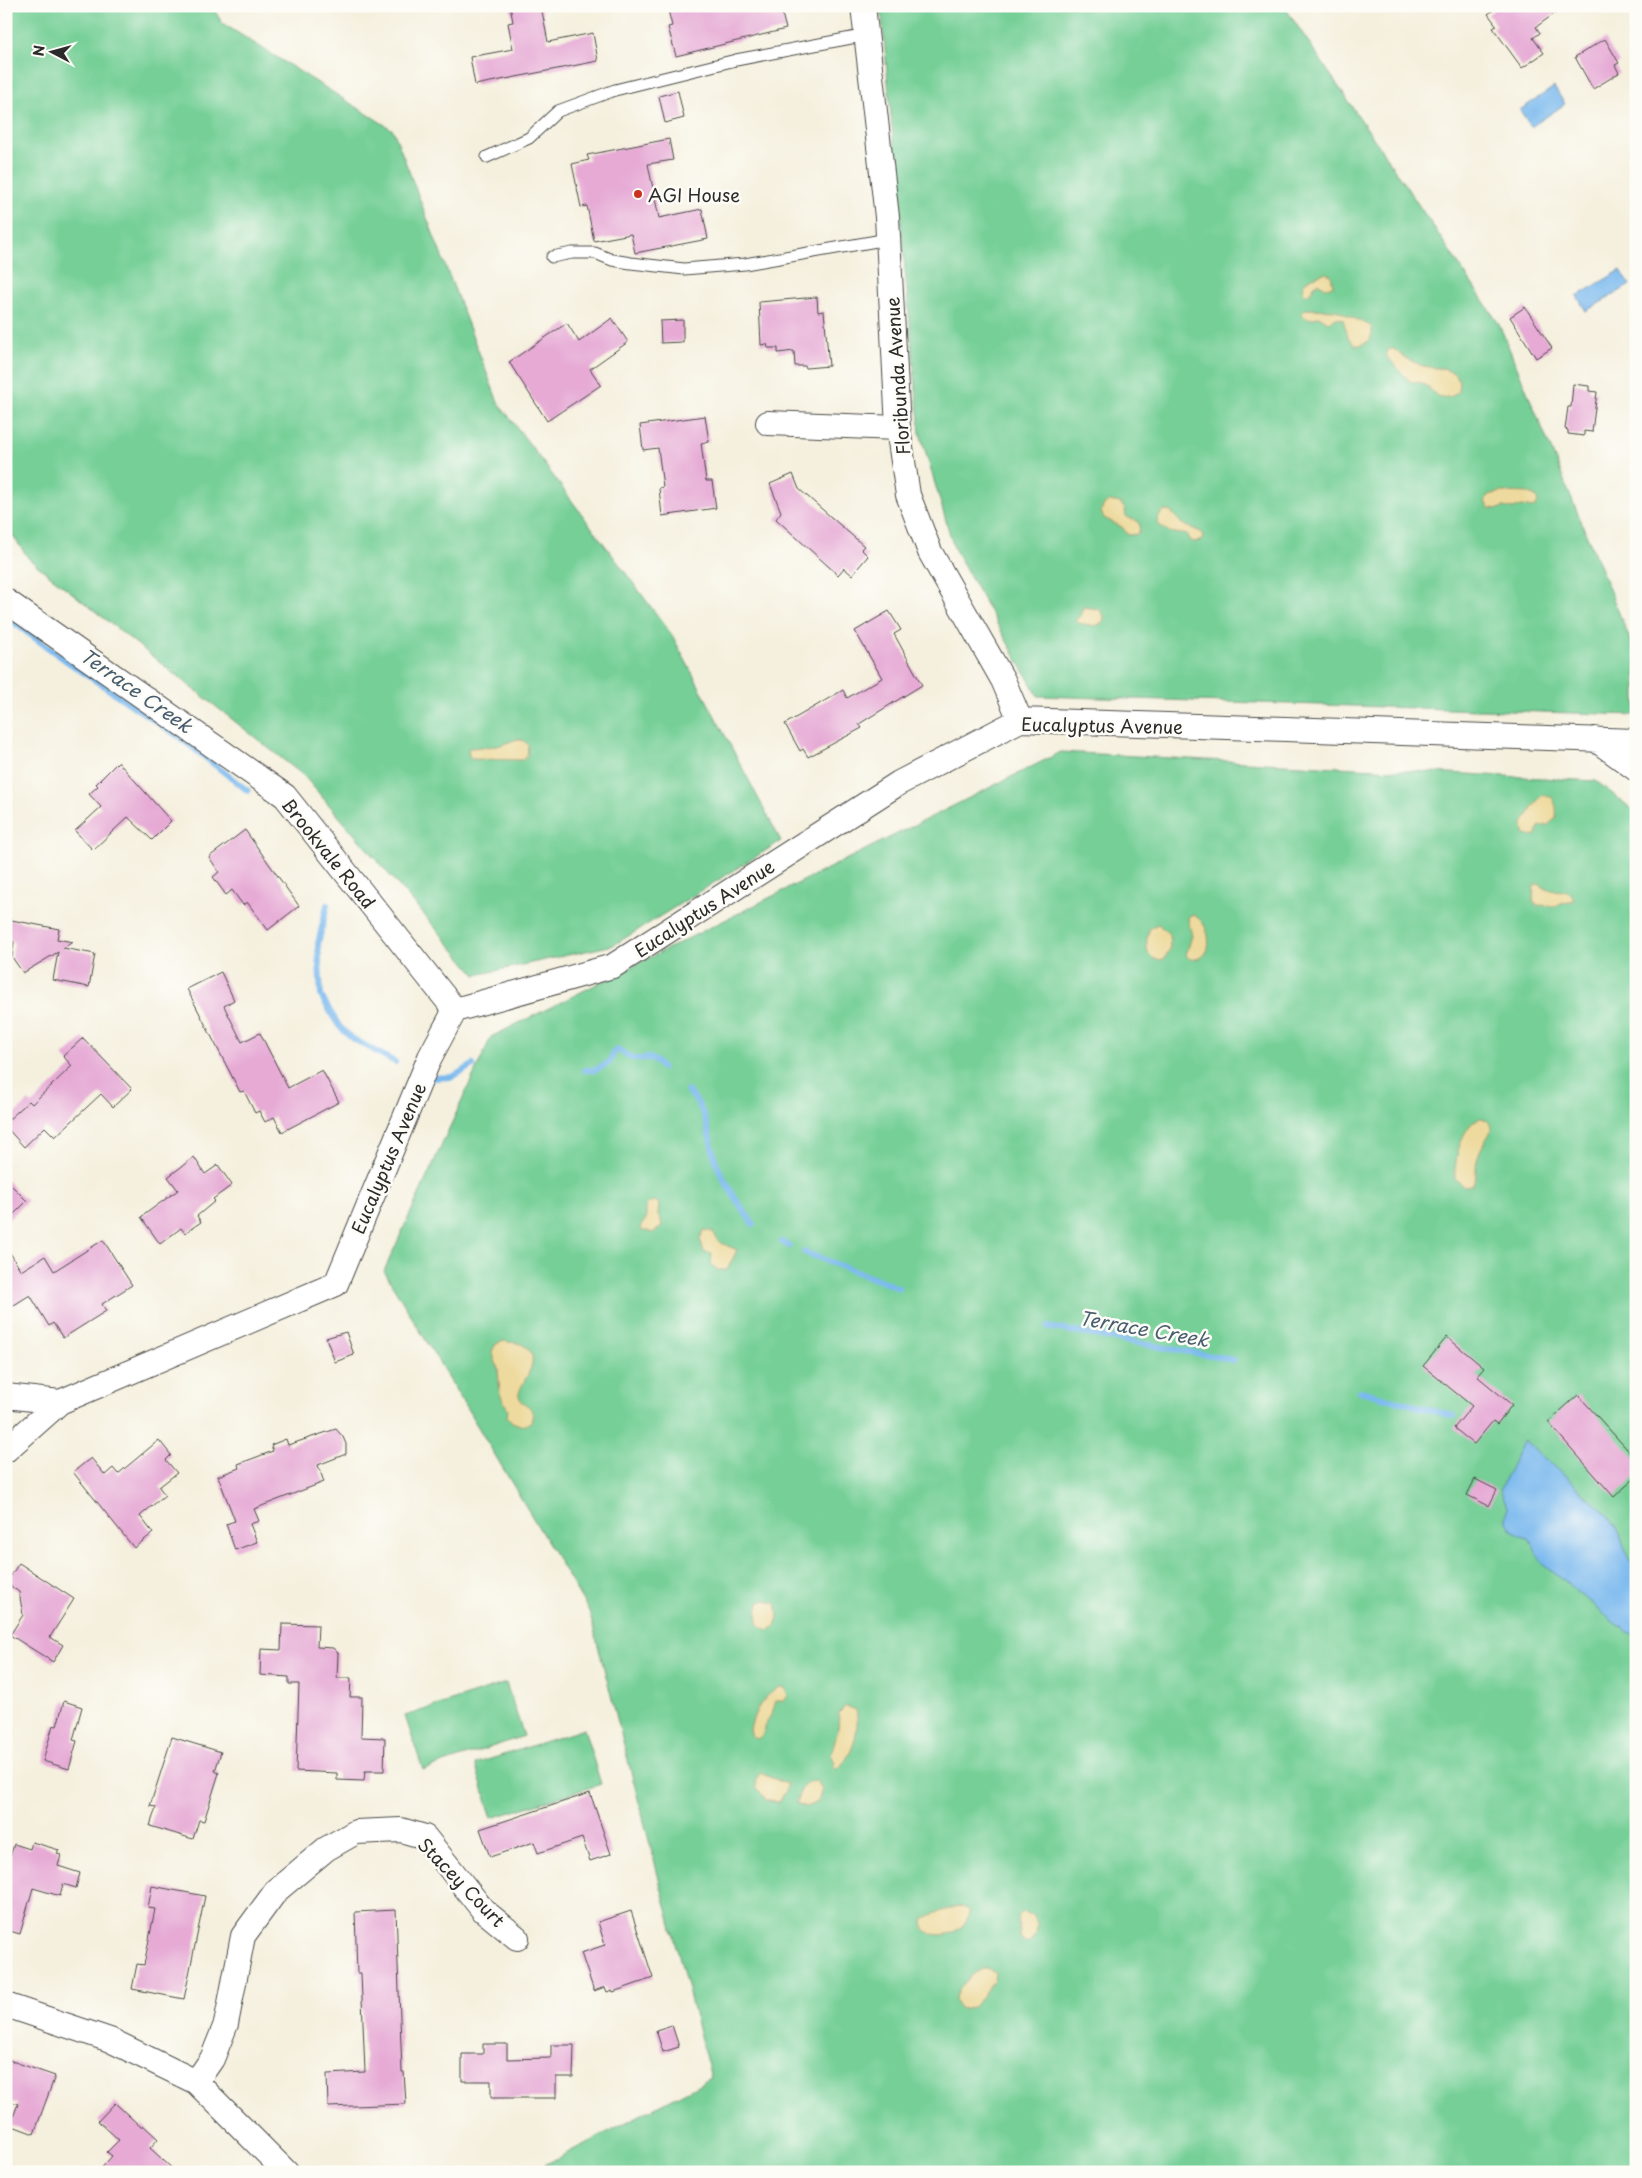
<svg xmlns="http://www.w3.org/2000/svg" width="1642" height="2178" viewBox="0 0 1642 2178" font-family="'Playpen Sans',sans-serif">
  <rect width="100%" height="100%" fill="#fdfcf7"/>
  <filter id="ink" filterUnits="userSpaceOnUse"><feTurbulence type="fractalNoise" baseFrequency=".02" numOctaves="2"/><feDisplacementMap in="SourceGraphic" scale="10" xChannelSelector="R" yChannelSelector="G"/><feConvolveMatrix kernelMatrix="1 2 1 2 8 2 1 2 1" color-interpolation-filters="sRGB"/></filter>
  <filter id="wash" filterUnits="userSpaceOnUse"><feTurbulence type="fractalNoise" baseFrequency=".0096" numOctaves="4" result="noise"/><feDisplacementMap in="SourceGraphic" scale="20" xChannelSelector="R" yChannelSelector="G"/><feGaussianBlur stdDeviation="1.12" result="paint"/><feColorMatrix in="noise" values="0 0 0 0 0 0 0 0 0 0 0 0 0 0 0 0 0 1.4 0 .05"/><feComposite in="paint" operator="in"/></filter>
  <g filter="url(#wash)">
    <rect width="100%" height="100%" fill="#f5f0de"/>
    <path fill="#75cf96" stroke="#507d60" d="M 6,6 L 212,6 L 222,23 L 393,130 L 498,402 L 672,635 L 781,841 L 614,945 L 476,975 L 304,776 L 29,559 L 6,526 Z
      M 881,6 L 1284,6 L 1499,324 L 1636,654 L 1636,715 L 1038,696 L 954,548 L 920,433 Z
      M 1061,752 L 1596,781 L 1636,812 L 1636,2172 L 531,2172 L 711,2078 L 589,1611 L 384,1271 L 491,1037 Z
      M 506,1683 L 524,1736 L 423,1770 L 405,1716 Z
      M 584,1729 L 601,1784 L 492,1818 L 475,1764 Z"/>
    <path fill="#eeda9e" stroke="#8c8264" d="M 1325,273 L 1331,275 L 1333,286 L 1326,288 L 1317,283 L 1309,294 L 1303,294 L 1304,283 L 1310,278 Z
      M 1305,309 L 1336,310 L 1371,326 C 1375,337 1367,346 1355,345 L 1348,337 L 1343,319 L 1337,318 L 1328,322 L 1319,316 C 1312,319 1307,321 1301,314 Z
      M 1389,349 L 1394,349 L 1405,358 L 1423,366 L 1444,369 L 1454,373 L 1459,381 L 1458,391 L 1453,396 L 1441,398 C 1434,394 1429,387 1422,383 C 1419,382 1414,383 1410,381 C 1408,380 1387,357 1386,355 Z
      M 1502,492 L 1529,493 L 1537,498 L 1538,504 L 1533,508 L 1522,506 L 1513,509 L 1503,507 L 1498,509 L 1489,508 L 1485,502 L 1488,495 Z
      M 1110,501 L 1120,503 L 1125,509 L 1126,517 L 1138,521 L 1140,527 L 1138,534 L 1128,535 L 1122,527 L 1104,518 L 1101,512 L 1103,506 Z
      M 1163,510 L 1171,512 L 1182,524 L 1201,532 L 1203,537 L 1201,541 L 1194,542 L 1188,539 L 1188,535 L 1169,532 L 1159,525 L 1158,519 Z
      M 1083,607 L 1099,609 L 1104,616 L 1103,622 L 1096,626 L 1078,623 L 1076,620 L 1080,616 Z
      M 517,739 L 524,741 L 528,745 L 527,756 L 522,760 L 471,759 L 468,752 L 469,748 L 498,746 Z
      M 1542,795 L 1551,796 C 1556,803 1557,809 1556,818 L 1548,825 L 1539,827 L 1536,835 L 1528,836 L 1524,834 L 1523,824 C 1525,819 1539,797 1542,795 Z
      M 1539,884 L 1548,890 L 1567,891 L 1573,896 L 1573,901 L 1554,906 L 1536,905 L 1533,901 L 1534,886 Z
      M 1192,915 C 1209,919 1217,956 1196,959 C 1191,960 1189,959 1186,955 L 1192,936 L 1188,919 L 1189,916 Z
      M 1158,924 L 1169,934 L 1170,949 L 1164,959 L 1157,960 C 1143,955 1146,938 1150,928 Z
      M 1480,1118 C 1488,1119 1491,1123 1491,1131 C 1485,1142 1479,1149 1477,1161 C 1474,1171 1479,1176 1472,1185 L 1464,1186 L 1455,1179 C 1454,1162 1461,1125 1480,1118 Z
      M 654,1201 L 659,1203 L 658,1215 L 661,1220 L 662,1227 L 652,1233 L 648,1231 L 642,1231 L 640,1227 L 646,1219 L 646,1206 L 650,1202 Z
      M 704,1230 L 713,1232 L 719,1242 L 737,1250 L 727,1270 L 717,1270 L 711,1263 L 712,1253 L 704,1252 L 700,1239 Z
      M 504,1341 C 510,1343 518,1342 523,1345 C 547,1359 517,1385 519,1396 C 522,1407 537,1404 531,1422 L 523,1426 L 512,1422 L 507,1416 L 508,1410 L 500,1394 L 498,1369 L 492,1351 L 496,1344 Z
      M 766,1600 L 775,1603 L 777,1606 L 778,1617 L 775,1627 L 768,1630 L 759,1625 C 757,1617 756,1610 760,1602 Z
      M 780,1687 L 785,1688 L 788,1696 L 783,1701 L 776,1701 L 772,1713 L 764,1727 L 763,1735 L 757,1739 L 752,1737 L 750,1730 C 754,1711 763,1696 780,1687 Z
      M 846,1706 L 856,1710 C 860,1729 853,1757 837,1769 L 832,1767 L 835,1763 L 831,1754 L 838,1730 L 839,1713 Z
      M 760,1773 L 787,1784 L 786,1791 L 779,1802 L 767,1801 L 757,1788 L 756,1780 Z
      M 816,1781 L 822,1788 L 818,1802 L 806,1807 L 796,1803 C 801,1791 801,1782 816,1781 Z
      M 958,1906 L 965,1908 L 969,1912 C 967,1932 938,1942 924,1929 L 923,1919 L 933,1914 Z
      M 1023,1912 L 1032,1915 L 1037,1924 L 1036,1935 L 1030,1942 L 1024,1942 L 1020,1937 C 1021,1927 1012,1919 1023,1912 Z
      M 987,1968 L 995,1972 L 994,1981 L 973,2007 L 960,2009 L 955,2000 C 958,1987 974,1970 987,1968 Z"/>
    <path fill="#7ab9ee" stroke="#52728c" d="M 1554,87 L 1565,104 L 1531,127 L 1520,110 Z
      M 1621,270 L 1630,285 L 1586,311 L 1577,296 Z
      M 1524,1440 L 1610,1517 L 1620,1534 L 1628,1558 L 1636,1568 L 1636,1634 L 1630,1633 L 1613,1621 L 1541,1562 L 1530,1540 L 1512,1530 L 1506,1520 L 1507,1507 L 1500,1489 Z"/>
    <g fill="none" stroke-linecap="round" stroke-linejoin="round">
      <path stroke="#7ab9ee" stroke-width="6" d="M 6,617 L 68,662 L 179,737 L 248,791
        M 327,905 L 318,944 L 321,996 L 339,1026 L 350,1037 L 395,1062
        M 584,1070 L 595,1070 L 610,1062 L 613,1053 L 617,1050 C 623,1052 627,1055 632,1058 C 646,1063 645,1049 662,1068
        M 431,1078 L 452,1077 L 473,1065
        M 687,1091 C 709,1109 708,1141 717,1165 C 726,1186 740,1206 753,1224
        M 782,1242 L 789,1246
        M 804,1252 L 899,1288
        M 1048,1327 L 1234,1360
        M 1360,1391 L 1453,1416"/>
    </g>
    <g id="blocks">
      <path fill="#e6aad5" d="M 510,6 L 541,6 L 548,42 L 593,33 L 598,61 L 475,85 L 470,57 L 513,49 L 508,23 L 513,22 Z
        M 667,6 L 780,6 L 786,29 L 676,56 L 668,27 L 672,26 Z
        M 1499,6 L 1565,6 L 1536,27 L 1540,33 L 1533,38 L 1544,53 L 1522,68 L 1493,28 L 1497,26 L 1488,14 Z
        M 1605,39 L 1619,63 L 1615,65 L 1619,73 L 1593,89 L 1575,57 Z
        M 678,91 L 684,118 L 665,123 L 659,96 Z
        M 669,139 L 673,160 L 648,164 L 659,218 L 702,209 L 708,239 L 635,253 L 631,234 L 594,241 L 587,206 L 581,207 L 572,164 L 589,160 L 587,155 Z
        M 817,297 L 818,312 L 824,311 L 829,366 L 806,368 L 805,366 L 795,366 L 794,351 L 778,353 L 778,348 L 768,348 L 767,344 L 761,345 L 759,302 Z
        M 1525,307 L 1552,348 L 1536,358 L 1510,317 Z
        M 612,318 L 628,342 L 590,369 L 601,385 L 547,421 L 509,362 L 567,323 L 579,342 Z
        M 683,320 L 683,342 L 661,343 L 660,321 Z
        M 1573,384 L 1589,386 L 1589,391 L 1597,392 L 1592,432 L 1584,431 L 1584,436 L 1568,434 L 1568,430 L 1565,429 L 1568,407 L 1571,407 Z
        M 705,416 L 709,442 L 701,443 L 706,481 L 712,481 L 716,508 L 662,516 L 659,488 L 663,487 L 658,448 L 643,450 L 640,425 Z
        M 793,474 L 799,489 L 864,546 L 861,549 L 868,556 L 852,575 L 844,568 L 838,575 L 776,519 L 781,512 L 770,484 Z
        M 889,611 L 901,630 L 894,634 L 922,685 L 859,724 L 862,728 L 808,757 L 803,749 L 800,751 L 785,724 L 843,690 L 847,698 L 882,678 L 855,631 Z
        M 118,762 L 171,821 L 152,840 L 128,817 L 93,850 L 75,831 L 101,807 L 89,794 L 98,786 L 96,784 Z
        M 245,830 L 299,906 L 268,930 L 247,902 L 243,905 L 232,890 L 226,895 L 213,877 L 219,872 L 209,857 Z
        M 6,919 L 59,929 L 57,939 L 73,942 L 63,948 L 95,954 L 89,987 L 53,980 L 58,952 L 23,973 L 12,957 L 14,942 L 6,937 Z
        M 221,972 L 234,1000 L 224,1006 L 242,1042 L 260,1033 L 288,1088 L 322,1070 L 339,1102 L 282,1132 L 274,1117 L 265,1122 L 259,1111 L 255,1113 L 244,1091 L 240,1092 L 187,989 Z
        M 83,1038 L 132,1089 L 113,1107 L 101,1094 L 55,1137 L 45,1127 L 24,1147 L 6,1127 L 6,1122 L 29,1101 L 32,1104 L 72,1066 L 63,1056 Z
        M 194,1157 L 205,1174 L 218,1165 L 232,1185 L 213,1199 L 215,1201 L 197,1216 L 201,1222 L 185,1233 L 181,1228 L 160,1244 L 141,1217 L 178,1190 L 168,1177 Z
        M 6,1180 L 27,1201 L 6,1222 Z
        M 103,1240 L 132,1285 L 102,1304 L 106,1311 L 63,1338 L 53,1323 L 49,1326 L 30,1295 L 6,1310 L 6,1246 L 21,1271 L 45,1256 L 54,1271 Z
        M 346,1332 L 354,1355 L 335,1362 L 326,1338 Z
        M 1447,1337 L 1484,1368 L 1477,1376 L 1512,1405 L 1497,1424 L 1493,1421 L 1474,1444 L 1454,1428 L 1472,1406 L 1423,1366 Z
        M 1578,1395 L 1636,1459 L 1636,1477 L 1614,1497 L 1548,1422 Z
        M 336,1429 L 343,1437 L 346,1444 L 346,1454 L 318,1465 L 324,1482 L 254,1509 L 259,1521 L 250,1524 L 257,1542 L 235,1550 L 226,1524 L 235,1521 L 218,1476 L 239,1468 L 238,1464 L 273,1451 L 271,1445 L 286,1439 L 288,1445 Z
        M 159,1440 L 171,1455 L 166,1460 L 177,1473 L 159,1487 L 165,1495 L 140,1516 L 153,1533 L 134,1548 L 73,1472 L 91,1458 L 105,1475 L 113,1468 L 118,1474 Z
        M 1475,1479 L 1497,1490 L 1489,1506 L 1467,1495 Z
        M 19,1563 L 74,1599 L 50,1637 L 63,1645 L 53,1662 L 10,1635 L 23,1615 L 19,1592 L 6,1583 Z
        M 282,1624 L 318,1625 L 317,1647 L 333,1648 L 338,1653 L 337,1678 L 351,1678 L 350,1697 L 362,1697 L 361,1737 L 385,1738 L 384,1771 L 365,1771 L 364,1781 L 337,1780 L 337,1773 L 296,1771 L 299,1684 L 289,1684 L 289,1677 L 260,1675 L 261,1649 L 281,1650 Z
        M 64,1701 L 82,1707 L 73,1740 L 77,1741 L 69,1769 L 43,1761 L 53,1725 L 57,1726 Z
        M 172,1737 L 221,1752 L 215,1771 L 219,1773 L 204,1821 L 199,1820 L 193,1839 L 150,1826 L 156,1807 L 150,1806 Z
        M 590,1793 L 611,1854 L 590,1861 L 582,1838 L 538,1853 L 534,1842 L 490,1857 L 480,1829 Z
        M 32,1842 L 59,1850 L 57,1854 L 61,1855 L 58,1866 L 80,1873 L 76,1888 L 63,1884 L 60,1896 L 33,1888 L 20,1934 L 6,1930 L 6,1870 L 14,1844 L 30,1849 Z
        M 152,1886 L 205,1896 L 184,1999 L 132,1989 L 137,1964 L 144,1965 L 155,1909 L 148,1908 Z
        M 396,1910 L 402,2072 L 404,2072 L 406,2104 L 328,2107 L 327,2074 L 365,2072 L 361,1973 L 357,1973 L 355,1912 Z
        M 631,1911 L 653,1978 L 613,1992 L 612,1990 L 607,1992 L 605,1987 L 594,1991 L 581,1953 L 605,1945 L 598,1922 Z
        M 672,2025 L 679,2047 L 663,2052 L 656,2030 Z
        M 483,2044 L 507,2044 L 507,2059 L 551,2058 L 551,2045 L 574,2045 L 573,2077 L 556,2077 L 556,2098 L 491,2098 L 491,2081 L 462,2081 L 462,2054 L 483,2054 Z
        M 6,2059 L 55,2076 L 34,2134 L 10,2125 L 18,2104 L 6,2100 Z
        M 115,2103 L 141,2127 L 143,2125 L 158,2139 L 150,2148 L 176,2172 L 98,2172 L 112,2156 L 107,2152 L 119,2140 L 98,2121 Z"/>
    </g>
  </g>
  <g filter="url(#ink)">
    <use href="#blocks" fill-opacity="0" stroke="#494946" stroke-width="1"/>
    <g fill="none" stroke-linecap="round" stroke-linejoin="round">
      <g stroke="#494946" stroke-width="13">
        <path id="service" d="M 487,157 L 529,138 L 558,111 L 615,90 L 736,60 L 867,35
          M 552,257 L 572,253 L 595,253 L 612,260 L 631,263 L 684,269 L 745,264 L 888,239"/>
      </g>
      <g stroke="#494946" stroke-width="26">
        <path id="minor" d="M 863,6 L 887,217 L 898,428 L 908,495 L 930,552 L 1003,680 L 1020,720
          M 768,423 L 898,428
          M 6,601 L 285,796 L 455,1010
          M 1595,739 L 1636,769
          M 6,1396 L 60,1402
          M 6,1450 L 60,1402 L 336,1284 L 430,1057 L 455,1010 L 613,966 L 899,783 L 1020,720 L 1636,741
          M 6,2005 L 110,2040 L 196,2082 L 286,2172
          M 196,2082 L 212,2059 L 226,2024 L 243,1936 L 276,1891 L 326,1849 L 356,1832 L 401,1830 L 425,1837 L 483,1910 L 517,1938"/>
      </g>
      <use href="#service" stroke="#fff" stroke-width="11"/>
      <use href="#minor" stroke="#fff" stroke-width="24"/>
    </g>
  </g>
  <circle fill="#c8321e" stroke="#fdfcf7" stroke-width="2" cx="638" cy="194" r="5"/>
  <g text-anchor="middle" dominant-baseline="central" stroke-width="5" stroke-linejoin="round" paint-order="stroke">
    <g font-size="18" fill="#2b2b2b" stroke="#fdfcf7" text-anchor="start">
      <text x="648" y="194">AGI House</text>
    </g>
    <g font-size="18" fill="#2b2b2b" stroke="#fdfcf7">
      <text transform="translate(897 376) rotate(-94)">Floribunda Avenue</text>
      <text transform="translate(1102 725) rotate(1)">Eucalyptus Avenue</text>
      <text transform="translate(329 853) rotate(51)">Brookvale Road</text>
      <text transform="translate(704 908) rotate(-33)">Eucalyptus Avenue</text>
      <text transform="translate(388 1158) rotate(-67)">Eucalyptus Avenue</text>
      <text transform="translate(462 1882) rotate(46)">Stacey Court</text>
    </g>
    <g font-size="19" font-style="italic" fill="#475d6f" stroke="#fdfcf7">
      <text transform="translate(137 690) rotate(35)">Terrace Creek</text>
      <text transform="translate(1144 1328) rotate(10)">Terrace Creek</text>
    </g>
  </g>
  <rect width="1642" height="2178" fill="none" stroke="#fdfcf7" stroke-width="25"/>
  <g transform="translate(52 52) rotate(276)" stroke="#fdfcf7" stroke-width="4" paint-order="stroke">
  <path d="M0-4L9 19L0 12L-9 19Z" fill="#2b2b2b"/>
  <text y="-8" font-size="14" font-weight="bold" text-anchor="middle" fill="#2b2b2b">N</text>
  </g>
</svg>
